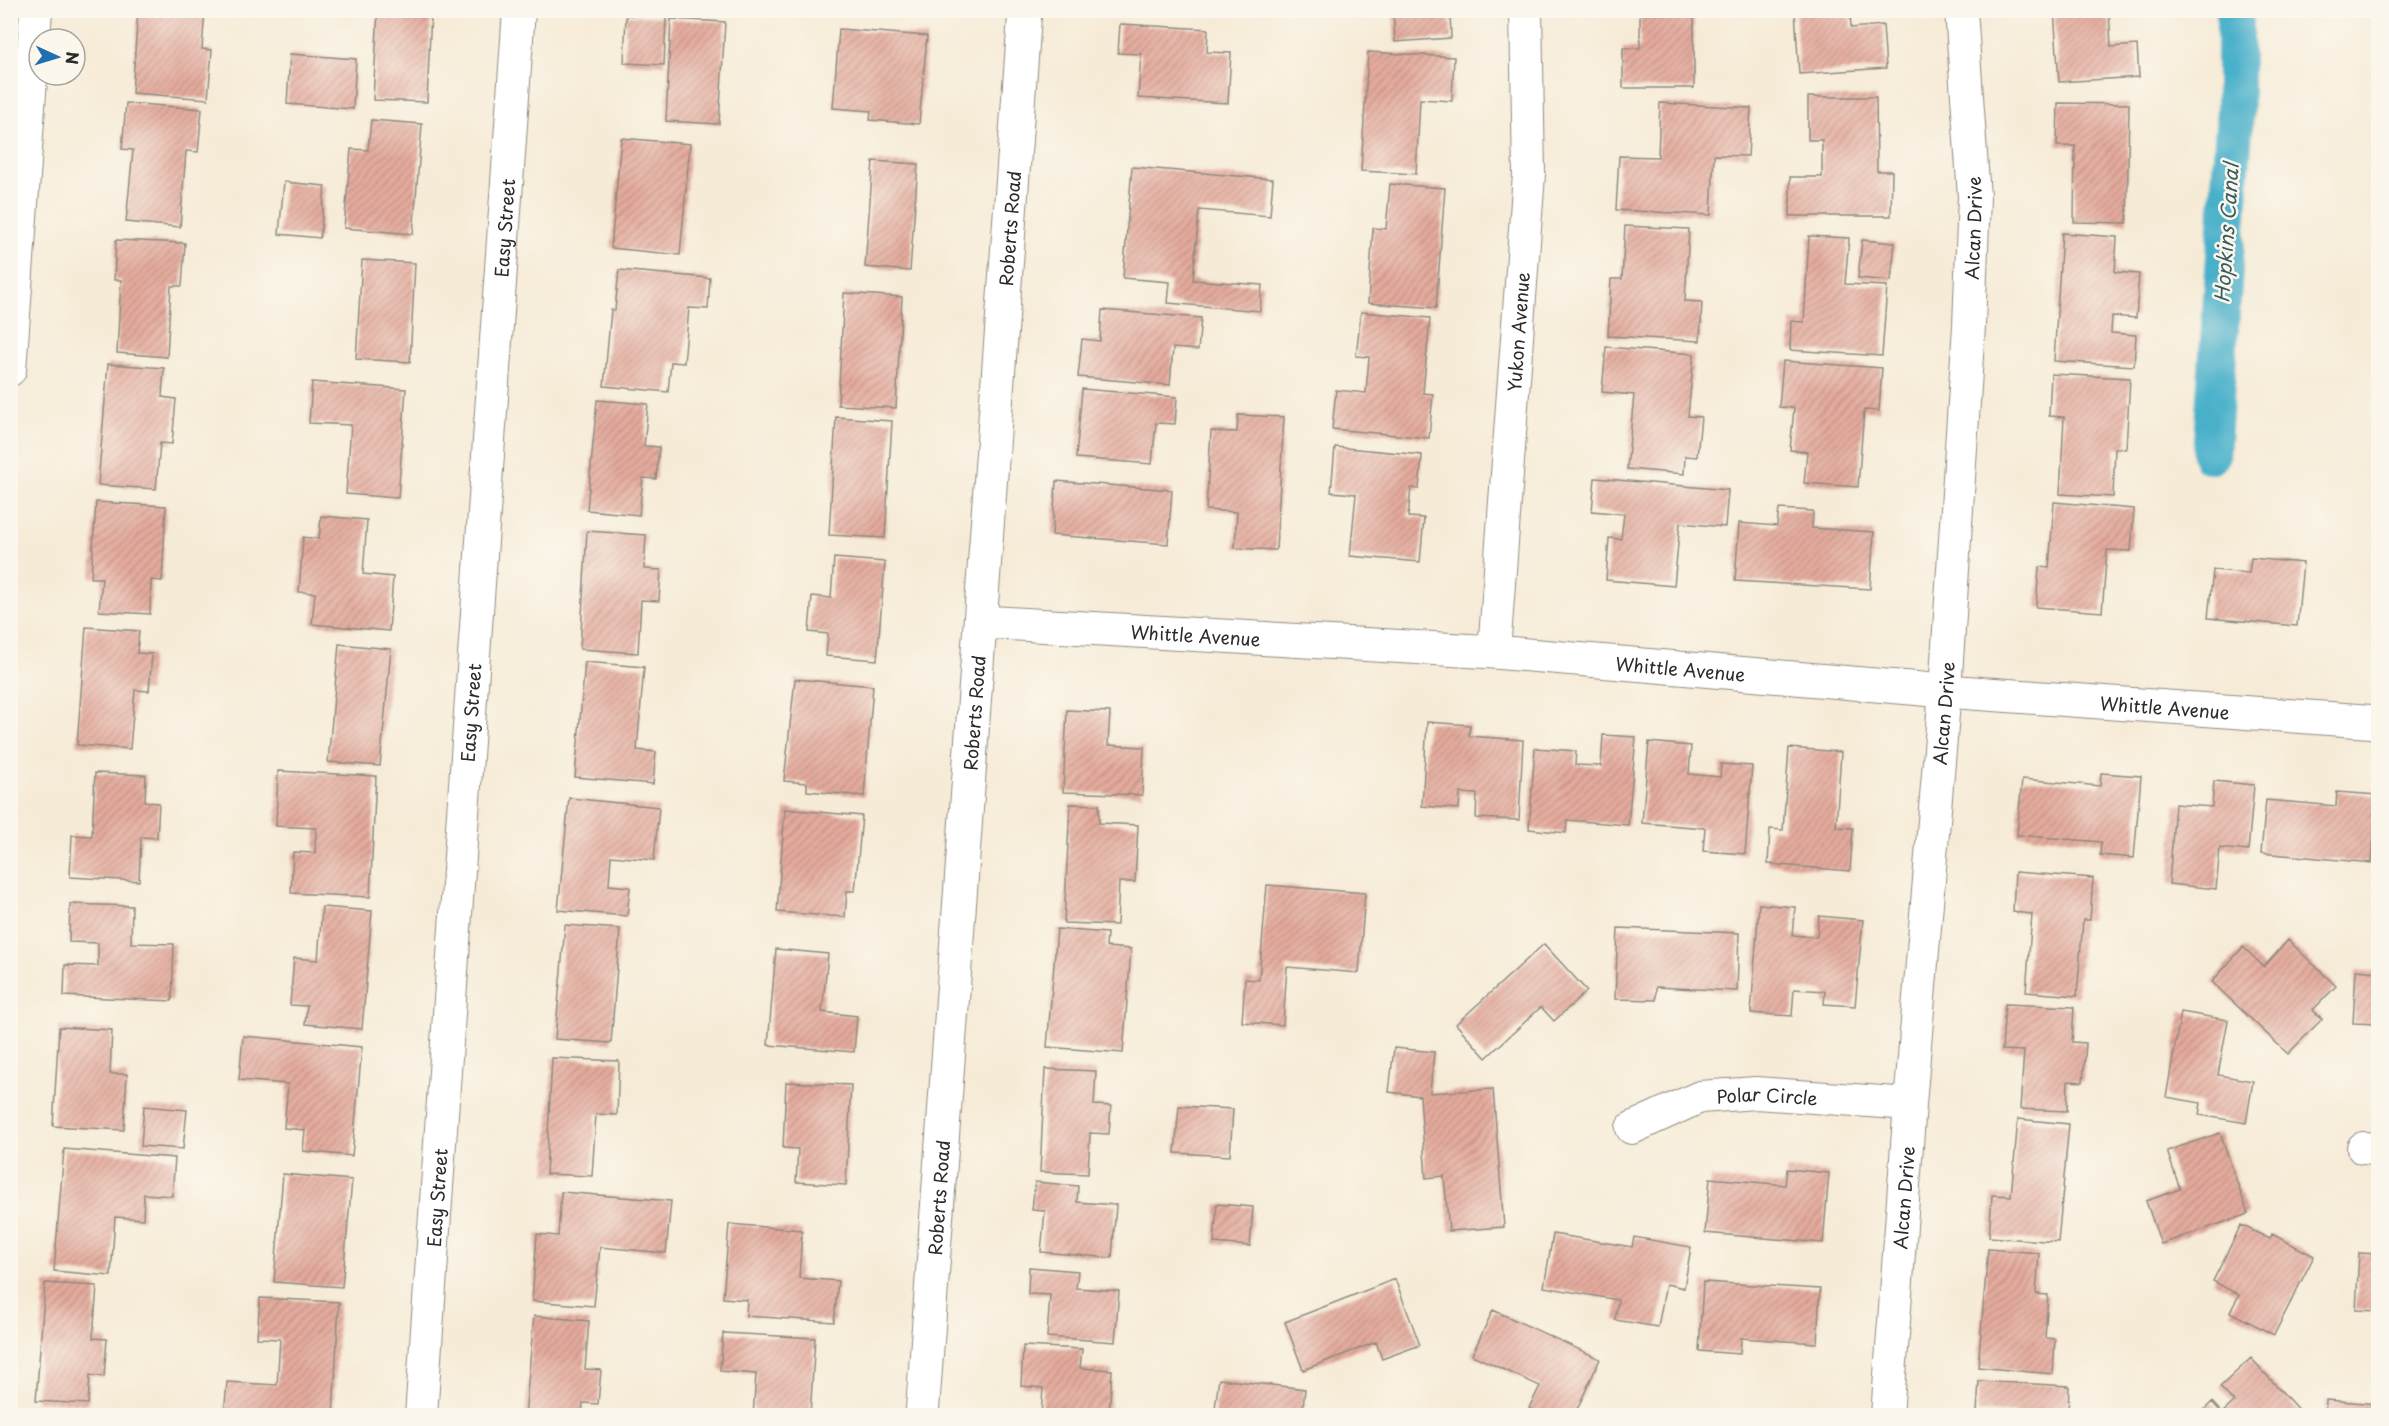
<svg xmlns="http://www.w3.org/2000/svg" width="2389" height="1426" viewBox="0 0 2389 1426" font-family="'Playpen Sans',sans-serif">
  <defs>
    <pattern id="building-hatch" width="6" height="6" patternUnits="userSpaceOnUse" patternTransform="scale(1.5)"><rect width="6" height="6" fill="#e5ac9e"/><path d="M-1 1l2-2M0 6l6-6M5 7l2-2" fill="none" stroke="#ba8c81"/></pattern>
  </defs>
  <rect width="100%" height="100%" fill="#fbf7ec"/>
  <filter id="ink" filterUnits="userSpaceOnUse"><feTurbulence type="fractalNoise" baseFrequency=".0167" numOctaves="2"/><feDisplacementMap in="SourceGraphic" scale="12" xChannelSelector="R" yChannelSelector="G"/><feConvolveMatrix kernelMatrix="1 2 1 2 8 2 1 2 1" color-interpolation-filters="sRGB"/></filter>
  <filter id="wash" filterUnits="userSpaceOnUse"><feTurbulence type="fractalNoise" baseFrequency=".008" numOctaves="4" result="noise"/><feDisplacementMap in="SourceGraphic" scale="24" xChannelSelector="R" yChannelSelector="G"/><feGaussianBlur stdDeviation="1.35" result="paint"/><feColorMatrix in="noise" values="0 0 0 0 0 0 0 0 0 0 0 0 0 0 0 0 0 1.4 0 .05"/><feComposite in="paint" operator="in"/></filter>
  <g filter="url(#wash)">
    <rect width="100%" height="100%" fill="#f6ebd7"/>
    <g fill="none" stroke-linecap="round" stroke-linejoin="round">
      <path stroke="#4ab0ca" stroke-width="38" d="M 2211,455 L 2235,113 L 2235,10"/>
    </g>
    <g id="blocks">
      <path fill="url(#building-hatch)" d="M 138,10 L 205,10 L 202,49 L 212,50 L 208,99 L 132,93 Z
        M 378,10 L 431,10 L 427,102 L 373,100 Z
        M 1393,10 L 1450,10 L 1451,38 L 1395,42 Z
        M 1640,10 L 1694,10 L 1694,88 L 1623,88 L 1623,48 L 1640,48 Z
        M 1795,10 L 1850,10 L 1851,28 L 1883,25 L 1886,68 L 1799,74 Z
        M 2054,10 L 2109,10 L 2111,47 L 2137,45 L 2139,77 L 2059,82 Z
        M 626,15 L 666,17 L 664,65 L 624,63 Z
        M 671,19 L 725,22 L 719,124 L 666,121 Z
        M 1120,24 L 1208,29 L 1207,52 L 1231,53 L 1228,103 L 1138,98 L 1141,54 L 1118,53 Z
        M 839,29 L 927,36 L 919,124 L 870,120 L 871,111 L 833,108 Z
        M 1368,52 L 1454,57 L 1452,101 L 1420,99 L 1416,174 L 1361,171 Z
        M 290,54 L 356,59 L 353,109 L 287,104 Z
        M 1808,97 L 1876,97 L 1877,171 L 1892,171 L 1891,216 L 1790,216 L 1790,177 L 1822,177 L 1822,140 L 1808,140 Z
        M 126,103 L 202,109 L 198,152 L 186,151 L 180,227 L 126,222 L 133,150 L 122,149 Z
        M 1660,103 L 1751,108 L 1748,156 L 1714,155 L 1711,215 L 1616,210 L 1619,156 L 1658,157 Z
        M 2058,103 L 2129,104 L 2127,223 L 2074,222 L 2075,146 L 2057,146 Z
        M 371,120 L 422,124 L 413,234 L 344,228 L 351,149 L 368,150 Z
        M 621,138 L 690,144 L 680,255 L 611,248 Z
        M 873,161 L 918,164 L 910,271 L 865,267 Z
        M 1132,167 L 1273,179 L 1270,216 L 1199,210 L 1193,280 L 1262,285 L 1260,311 L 1168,303 L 1170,282 L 1123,278 Z
        M 284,182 L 325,186 L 320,238 L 279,234 Z
        M 1390,184 L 1445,188 L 1436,308 L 1368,303 L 1373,228 L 1386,229 Z
        M 1625,226 L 1689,229 L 1685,301 L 1702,302 L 1700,341 L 1608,336 L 1611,279 L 1622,279 Z
        M 2062,233 L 2117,237 L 2115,272 L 2139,274 L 2136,318 L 2112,316 L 2111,333 L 2136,335 L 2134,366 L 2054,361 Z
        M 1809,236 L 1849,238 L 1845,284 L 1887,286 L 1882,356 L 1790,350 L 1791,321 L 1804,322 Z
        M 116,240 L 185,243 L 182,286 L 171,286 L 167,357 L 117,353 L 121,280 L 114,280 Z
        M 1862,240 L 1895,243 L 1891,281 L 1858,278 Z
        M 362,260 L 415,263 L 410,362 L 356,359 Z
        M 619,270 L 710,278 L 708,309 L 689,308 L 684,363 L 671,362 L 668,392 L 604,386 L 611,310 L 615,310 Z
        M 844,293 L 902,297 L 896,408 L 838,405 Z
        M 1102,310 L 1201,318 L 1198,350 L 1173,348 L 1170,385 L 1078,377 L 1082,339 L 1100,341 Z
        M 1361,312 L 1430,318 L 1423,393 L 1433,394 L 1429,438 L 1332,429 L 1336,390 L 1366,393 L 1369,357 L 1356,356 Z
        M 1606,347 L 1694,354 L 1688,416 L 1701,417 L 1697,457 L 1685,456 L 1684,474 L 1627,469 L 1634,395 L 1602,392 Z
        M 1783,361 L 1882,368 L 1879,411 L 1864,410 L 1858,487 L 1804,483 L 1807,452 L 1790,450 L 1794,408 L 1779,407 Z
        M 108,364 L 164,368 L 162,397 L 176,399 L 172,444 L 160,443 L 156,489 L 98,485 Z
        M 2051,374 L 2130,378 L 2126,449 L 2115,448 L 2113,497 L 2060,494 L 2064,417 L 2049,416 Z
        M 312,382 L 406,389 L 398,498 L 346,494 L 351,425 L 309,423 Z
        M 1082,389 L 1177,397 L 1175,424 L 1156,423 L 1152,464 L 1076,458 Z
        M 597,400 L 648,404 L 644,446 L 659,447 L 656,479 L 643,478 L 639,515 L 587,510 Z
        M 1238,415 L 1284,417 L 1276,550 L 1235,548 L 1237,512 L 1206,510 L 1211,431 L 1237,432 Z
        M 836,417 L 892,421 L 885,538 L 829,535 Z
        M 1335,447 L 1422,455 L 1419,489 L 1411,488 L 1408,517 L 1424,518 L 1420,562 L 1350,556 L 1356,494 L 1331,492 Z
        M 1595,478 L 1728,490 L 1725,527 L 1680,523 L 1674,586 L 1606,580 L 1609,538 L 1621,539 L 1624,514 L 1592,511 Z
        M 1056,481 L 1172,490 L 1168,544 L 1052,535 Z
        M 96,502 L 166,506 L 162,581 L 151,580 L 150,614 L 99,611 L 102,578 L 91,578 Z
        M 2054,502 L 2134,509 L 2131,551 L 2107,550 L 2102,612 L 2036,607 L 2039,567 L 2049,568 Z
        M 1779,509 L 1813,511 L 1812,528 L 1874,532 L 1870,589 L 1735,581 L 1739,523 L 1777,526 Z
        M 321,516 L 367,520 L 363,574 L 393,577 L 389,631 L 312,624 L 315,593 L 299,592 L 303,537 L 319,539 Z
        M 587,531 L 646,535 L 644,569 L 661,570 L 659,601 L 641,600 L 638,653 L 580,649 Z
        M 834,558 L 885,562 L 877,660 L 826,656 L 828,634 L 809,632 L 812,596 L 831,598 Z
        M 2251,558 L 2303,563 L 2297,626 L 2208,618 L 2213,570 L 2249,573 Z
        M 86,627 L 139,631 L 137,653 L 152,654 L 149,691 L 135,690 L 130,749 L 77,745 Z
        M 339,644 L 391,649 L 380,766 L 328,762 Z
        M 585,662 L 644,667 L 637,750 L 656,752 L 653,784 L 575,777 Z
        M 795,679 L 873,686 L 864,796 L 807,791 L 807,783 L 784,781 Z
        M 1067,710 L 1110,712 L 1108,745 L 1144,747 L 1142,795 L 1063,792 Z
        M 1427,722 L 1470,725 L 1469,736 L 1523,740 L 1519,820 L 1476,818 L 1477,794 L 1460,793 L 1459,809 L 1422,806 Z
        M 1603,735 L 1636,737 L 1628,825 L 1567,820 L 1566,833 L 1529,829 L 1535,748 L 1576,751 L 1575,765 L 1601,766 Z
        M 1649,742 L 1691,746 L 1689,774 L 1720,777 L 1721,764 L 1752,766 L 1745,854 L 1703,851 L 1705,828 L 1642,823 Z
        M 1789,748 L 1841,752 L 1836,827 L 1853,828 L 1850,871 L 1768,864 L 1770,829 L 1783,830 Z
        M 278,771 L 376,776 L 370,897 L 291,893 L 293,852 L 315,853 L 316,828 L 276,826 Z
        M 95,773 L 146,775 L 145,802 L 159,803 L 157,838 L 141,837 L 139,881 L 70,877 L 72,835 L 92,836 Z
        M 2101,773 L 2141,776 L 2134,858 L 2100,855 L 2101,842 L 2017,835 L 2022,779 L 2100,786 Z
        M 2214,781 L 2254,785 L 2248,851 L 2220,848 L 2216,889 L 2169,884 L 2175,804 L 2212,807 Z
        M 2337,792 L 2377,795 L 2372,863 L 2261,853 L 2266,800 L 2336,806 Z
        M 569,798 L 659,807 L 654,860 L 611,856 L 609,885 L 630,887 L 627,916 L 558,910 Z
        M 1070,804 L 1099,805 L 1099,823 L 1138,825 L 1135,882 L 1119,882 L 1117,925 L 1064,923 Z
        M 785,809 L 862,816 L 855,891 L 847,891 L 845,917 L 777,912 Z
        M 2015,872 L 2093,878 L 2090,920 L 2083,920 L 2077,996 L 2026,992 L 2032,914 L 2013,912 Z
        M 1267,885 L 1365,893 L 1359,973 L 1287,967 L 1283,1025 L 1242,1022 L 1245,979 L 1259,980 Z
        M 70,904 L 132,906 L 131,943 L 174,944 L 172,1001 L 64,996 L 65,965 L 98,966 L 98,943 L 69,942 Z
        M 1759,904 L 1795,907 L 1792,935 L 1817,937 L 1819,916 L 1863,920 L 1855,1006 L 1824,1004 L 1825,991 L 1794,989 L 1792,1016 L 1751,1013 Z
        M 322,907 L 372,911 L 362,1029 L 305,1024 L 307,1006 L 290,1005 L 294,958 L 318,960 Z
        M 565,925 L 620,929 L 611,1043 L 555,1039 Z
        M 1618,928 L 1739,933 L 1737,991 L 1656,987 L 1656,1000 L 1615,999 Z
        M 1057,929 L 1107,933 L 1106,947 L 1131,949 L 1123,1053 L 1047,1047 Z
        M 2288,940 L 2336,986 L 2313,1010 L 2322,1019 L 2288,1054 L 2212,982 L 2243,947 L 2264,967 Z
        M 1544,944 L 1587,991 L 1554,1021 L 1541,1007 L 1486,1058 L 1456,1024 Z
        M 776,949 L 828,954 L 822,1012 L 857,1016 L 854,1052 L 768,1045 Z
        M 2356,970 L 2378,972 L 2378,1024 L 2353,1023 Z
        M 2005,1004 L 2074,1007 L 2072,1042 L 2086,1043 L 2083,1082 L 2068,1081 L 2067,1111 L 2020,1109 L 2024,1051 L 2002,1050 Z
        M 2181,1012 L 2228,1020 L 2218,1075 L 2253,1081 L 2246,1123 L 2199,1115 L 2201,1103 L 2166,1097 Z
        M 59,1027 L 112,1030 L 110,1074 L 127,1074 L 124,1130 L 53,1126 Z
        M 243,1036 L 362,1047 L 352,1156 L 303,1151 L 305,1130 L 284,1128 L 288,1084 L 239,1080 Z
        M 1394,1048 L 1434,1052 L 1430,1093 L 1493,1089 L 1504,1227 L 1449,1231 L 1444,1176 L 1426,1178 L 1420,1096 L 1389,1092 Z
        M 552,1058 L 619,1061 L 617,1115 L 596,1114 L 592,1176 L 546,1174 Z
        M 1045,1069 L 1096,1071 L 1094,1105 L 1111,1106 L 1109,1134 L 1090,1133 L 1088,1174 L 1040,1172 Z
        M 786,1082 L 851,1085 L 846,1185 L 796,1182 L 798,1149 L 783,1148 Z
        M 144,1106 L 187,1110 L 183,1149 L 141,1146 Z
        M 1179,1106 L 1233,1109 L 1230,1156 L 1175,1153 Z
        M 2018,1119 L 2069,1124 L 2058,1242 L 1989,1237 L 1992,1195 L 2011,1196 Z
        M 2220,1133 L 2248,1214 L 2161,1244 L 2146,1201 L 2180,1189 L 2167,1151 Z
        M 64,1149 L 175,1158 L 172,1196 L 144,1194 L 143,1219 L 115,1217 L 111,1276 L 54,1271 Z
        M 1787,1169 L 1829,1173 L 1823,1243 L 1705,1233 L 1710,1178 L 1785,1185 Z
        M 283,1174 L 352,1180 L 342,1287 L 274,1282 Z
        M 1035,1182 L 1078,1186 L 1077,1202 L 1116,1205 L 1112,1258 L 1041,1252 L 1045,1211 L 1032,1210 Z
        M 561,1192 L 671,1201 L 666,1253 L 600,1247 L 594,1306 L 532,1301 L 537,1234 L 558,1236 Z
        M 1217,1204 L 1253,1207 L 1250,1246 L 1214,1243 Z
        M 729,1224 L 802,1230 L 799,1278 L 838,1281 L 834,1322 L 746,1316 L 747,1300 L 723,1298 Z
        M 2241,1225 L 2270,1239 L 2272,1234 L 2314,1256 L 2274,1335 L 2230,1312 L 2239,1295 L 2213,1281 Z
        M 1553,1234 L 1632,1247 L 1634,1237 L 1691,1247 L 1684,1288 L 1666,1284 L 1658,1327 L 1615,1320 L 1618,1300 L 1544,1287 Z
        M 1988,1249 L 2039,1253 L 2036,1294 L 2048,1295 L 2045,1338 L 2055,1339 L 2053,1374 L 1978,1367 Z
        M 2359,1253 L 2378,1254 L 2378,1311 L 2356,1310 Z
        M 1029,1267 L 1078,1271 L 1076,1288 L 1119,1291 L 1115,1342 L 1047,1337 L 1050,1295 L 1028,1294 Z
        M 1395,1279 L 1420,1345 L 1382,1359 L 1376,1342 L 1303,1370 L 1285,1322 Z
        M 1703,1282 L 1820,1289 L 1817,1343 L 1741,1338 L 1740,1354 L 1699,1351 Z
        M 45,1283 L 97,1286 L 93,1338 L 107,1339 L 104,1377 L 90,1375 L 88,1404 L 36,1401 Z
        M 260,1298 L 339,1302 L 333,1416 L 224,1416 L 227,1382 L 277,1385 L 280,1339 L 257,1338 Z
        M 1493,1310 L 1600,1359 L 1574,1416 L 1546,1416 L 1529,1408 L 1540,1386 L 1472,1355 Z
        M 534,1316 L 589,1321 L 585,1369 L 601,1370 L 598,1404 L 583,1403 L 582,1416 L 525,1416 Z
        M 723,1333 L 815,1338 L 810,1416 L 753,1416 L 756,1374 L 720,1371 Z
        M 1023,1346 L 1082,1349 L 1080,1368 L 1112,1370 L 1109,1416 L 1041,1416 L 1043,1388 L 1021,1386 Z
        M 2251,1358 L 2304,1416 L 2198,1416 L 2212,1402 L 2222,1413 L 2234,1402 L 2220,1387 Z
        M 1219,1379 L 1305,1389 L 1302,1416 L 1214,1416 Z
        M 1979,1381 L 2069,1386 L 2068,1416 L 1977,1412 Z
        M 2326,1400 L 2378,1404 L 2378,1416 L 2325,1416 Z"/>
    </g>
  </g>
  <g filter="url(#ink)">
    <use href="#blocks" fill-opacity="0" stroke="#908b81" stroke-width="1.5"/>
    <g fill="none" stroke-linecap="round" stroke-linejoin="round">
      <g stroke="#908b81" stroke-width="34">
        <g id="minor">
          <path d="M 10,370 L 36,10"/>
          <path id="s1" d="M 1494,652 L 1529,174 L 1526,10"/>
          <path id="s2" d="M 1632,1128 L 1700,1097 L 1756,1093 L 1910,1104"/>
          <path d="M 2363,1148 L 2378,1149"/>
          <path id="s3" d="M 421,1416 L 519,10"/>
          <path id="s4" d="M 1887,1416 L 1910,1104 L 1945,691 L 1969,326 L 1974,197 L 1961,10"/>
        </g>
      </g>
      <g stroke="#908b81" stroke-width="35">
        <g id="tertiary">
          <path id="s5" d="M 982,622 L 1494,652 L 1945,691 L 2378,722"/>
          <path id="s6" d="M 922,1416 L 1025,10"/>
        </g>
      </g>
      <use href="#minor" stroke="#fff" stroke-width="32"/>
      <use href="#tertiary" stroke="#fff" stroke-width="33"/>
    </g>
  </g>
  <g text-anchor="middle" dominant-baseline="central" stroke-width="5" stroke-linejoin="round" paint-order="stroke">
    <g font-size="18" fill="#2b2b2b" stroke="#fbf7ec">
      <text stroke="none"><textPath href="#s3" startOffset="1191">Easy Street</textPath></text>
      <text stroke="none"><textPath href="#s6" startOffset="1191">Roberts Road</textPath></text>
      <text stroke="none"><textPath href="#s4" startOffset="1191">Alcan Drive</textPath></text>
      <text stroke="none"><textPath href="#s1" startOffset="321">Yukon Avenue</textPath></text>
      <text stroke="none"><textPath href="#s5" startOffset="214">Whittle Avenue</textPath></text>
      <text stroke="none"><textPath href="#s5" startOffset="700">Whittle Avenue</textPath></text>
      <text stroke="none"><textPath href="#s5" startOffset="1186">Whittle Avenue</textPath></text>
      <text stroke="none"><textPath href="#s3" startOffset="705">Easy Street</textPath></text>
      <text stroke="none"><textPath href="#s6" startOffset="705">Roberts Road</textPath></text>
      <text stroke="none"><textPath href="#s4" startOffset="705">Alcan Drive</textPath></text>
      <text stroke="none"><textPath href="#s2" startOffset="142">Polar Circle</textPath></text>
      <text stroke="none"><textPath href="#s3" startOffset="219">Easy Street</textPath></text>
      <text stroke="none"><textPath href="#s6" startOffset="219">Roberts Road</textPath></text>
      <text stroke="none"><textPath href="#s4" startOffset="219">Alcan Drive</textPath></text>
    </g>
    <g font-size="20" font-style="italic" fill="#365a63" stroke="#fbf7ec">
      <text transform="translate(2226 233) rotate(-86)">Hopkins Canal</text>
    </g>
  </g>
  <rect width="2389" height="1426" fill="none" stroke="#fbf7ec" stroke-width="36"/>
  <g transform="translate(57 57) rotate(94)"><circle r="28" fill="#fbf7ec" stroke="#a8a59f" stroke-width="1.5"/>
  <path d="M0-4.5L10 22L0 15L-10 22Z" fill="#1f6fb2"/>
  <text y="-9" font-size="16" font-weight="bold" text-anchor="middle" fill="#2b2b2b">N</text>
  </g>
</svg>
